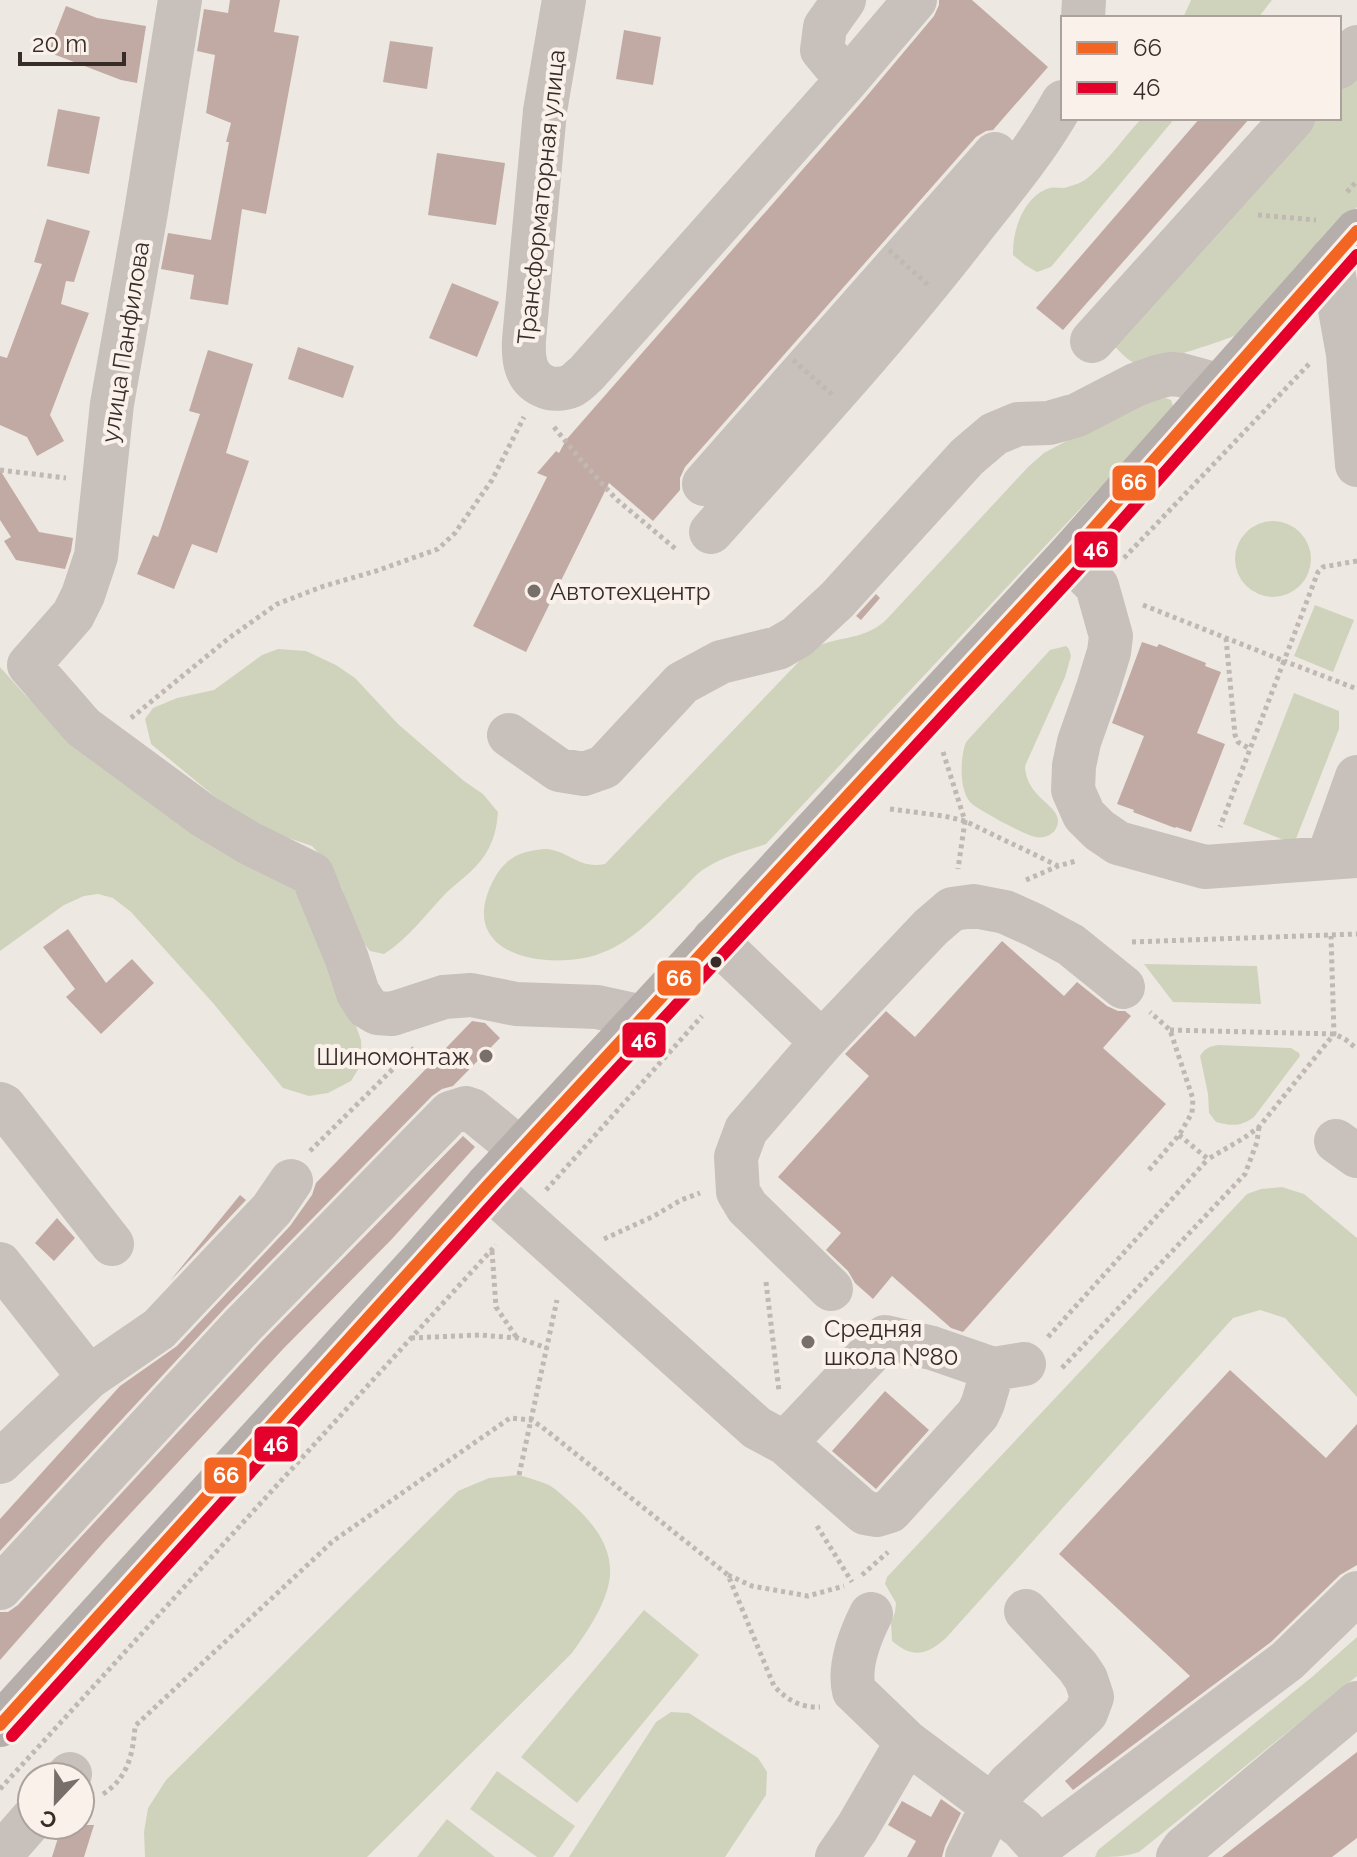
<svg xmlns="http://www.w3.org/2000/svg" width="1357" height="1857" viewBox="0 0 1357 1857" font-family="Raleway,sans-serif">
  <rect width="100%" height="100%" fill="#eee8e2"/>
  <path fill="#d0d3bc" d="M 1191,0 L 1272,0 L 1258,18 L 1183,18 Z
    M 1357,65 L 1357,207 L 1236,335 C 1221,342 1150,365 1136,363 C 1128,362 1121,352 1115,347 L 1309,118 L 1339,118 L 1339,85 Z
    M 1142,118 L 1175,118 L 1051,267 L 1037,272 L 1025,265 L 1013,255 C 1012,231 1024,195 1050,188 C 1055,187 1059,188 1063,188 C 1073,186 1084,182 1091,175 C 1110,158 1125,136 1142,118 Z
    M 1163,397 L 1171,400 L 1173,406 L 1170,413 L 766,844 C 745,851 722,857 704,869 C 696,874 689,883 682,890 C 654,917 629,947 589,957 C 536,969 457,951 493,881 C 499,868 510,857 523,853 C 529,851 541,849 547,849 C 571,852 578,869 605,864 L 809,651 C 836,634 859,643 885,621 L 1028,467 L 1044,453 L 1141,401 Z
    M1235 559a38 38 0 1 1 76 0a38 38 0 1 1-76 0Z
    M 1315,605 L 1354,620 L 1333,672 L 1294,656 Z
    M 1066,646 L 1069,649 L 1071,656 L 1065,677 L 1025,766 C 1026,798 1059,804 1058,822 C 1057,834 1045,839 1035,837 C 1025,835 976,809 970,802 C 959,789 960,757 966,742 L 1050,650 Z
    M 278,649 L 306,651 L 336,665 L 355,678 L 398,724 L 464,781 L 483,794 L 498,812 C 497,825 495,836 489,848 C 479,868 462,878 446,893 C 426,914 409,938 384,954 L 370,951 L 356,934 L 342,888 L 330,865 L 312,846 L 268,831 L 230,809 L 151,744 L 145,719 L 153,708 L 177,698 L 214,690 L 262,655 Z
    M 0,667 L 27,697 L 79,742 L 289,875 L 341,984 L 361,1040 L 362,1063 L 351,1081 L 328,1093 L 309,1096 L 283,1088 L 213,1003 L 131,912 L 113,898 L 98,894 L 84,896 L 64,905 L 0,951 Z
    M 1294,693 L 1339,711 L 1339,729 L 1294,844 L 1243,824 Z
    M 1144,964 L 1257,966 L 1261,1004 L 1173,1002 Z
    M 1219,1045 L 1291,1048 L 1299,1053 L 1300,1056 L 1254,1117 C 1240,1127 1232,1126 1216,1122 L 1209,1113 L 1208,1094 L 1200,1056 C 1205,1048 1210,1046 1219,1045 Z
    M 1282,1187 L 1304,1194 L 1357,1238 L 1357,1397 L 1285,1318 L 1260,1310 L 1233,1318 L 946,1638 C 927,1655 913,1659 892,1641 L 891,1623 L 895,1612 L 896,1603 L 885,1584 L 887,1577 L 1247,1194 L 1261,1189 Z
    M 519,1475 C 529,1478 540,1481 549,1485 C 556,1489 563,1496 569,1501 C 590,1519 612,1544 610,1575 C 608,1602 587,1632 572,1653 L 367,1857 L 145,1857 L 144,1832 L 148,1808 L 166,1780 L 458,1491 L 489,1478 Z
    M 644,1610 L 699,1655 L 577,1803 L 521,1757 Z
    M 1357,1637 L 1357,1676 L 1139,1852 C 1124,1857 1111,1857 1095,1857 L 1098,1850 L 1312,1677 Z
    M 671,1712 L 689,1713 L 758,1758 L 767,1772 L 766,1795 L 725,1857 L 569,1857 L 656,1722 Z
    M 497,1771 L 575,1826 L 553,1857 L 537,1857 L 470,1809 Z
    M 447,1819 L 495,1857 L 417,1857 Z"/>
  <path fill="#c1aaa4" d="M 230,0 L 280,0 L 274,32 L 299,36 L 266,214 L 242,209 L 228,305 L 190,299 L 194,275 L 161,269 L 168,233 L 211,240 L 229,142 L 226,142 L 231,123 L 206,113 L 215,55 L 197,51 L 204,9 L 228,13 Z
    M 939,0 L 972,0 L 1048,67 L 993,130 L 986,131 L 976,137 L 685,467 L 680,478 L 680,490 L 653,521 L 609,483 L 526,652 L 473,626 L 547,477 L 537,473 L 556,451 L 559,453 L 566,440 L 866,97 L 934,16 L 939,5 Z
    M 66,6 L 97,18 L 146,26 L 137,83 L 121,80 L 48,52 Z
    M 624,30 L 661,37 L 653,85 L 616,79 Z
    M 390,41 L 433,47 L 427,89 L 383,82 Z
    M 58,109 L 100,117 L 89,174 L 47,166 Z
    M 1200,118 L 1250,118 L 1063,330 L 1036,308 Z
    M 437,153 L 505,163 L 496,225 L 428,215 Z
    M 47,219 L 90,231 L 74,282 L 66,281 L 61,304 L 89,313 L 50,415 L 64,441 L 37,456 L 27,437 L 0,425 L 0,356 L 7,358 L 42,264 L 34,262 Z
    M 452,283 L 499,302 L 477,357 L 429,338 Z
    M 298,347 L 354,366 L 343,398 L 288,379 Z
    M 208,350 L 253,364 L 226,453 L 249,461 L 217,553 L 192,544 L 174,589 L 137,574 L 153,535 L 158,537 L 200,414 L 189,411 Z
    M 0,470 L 39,532 L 73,538 L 71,551 L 65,569 L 16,560 L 4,541 L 11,537 L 0,520 Z
    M 876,594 L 880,598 L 861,620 L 856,616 Z
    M 1142,642 L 1157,647 L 1159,644 L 1206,663 L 1205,666 L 1221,672 L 1197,733 L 1225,744 L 1191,832 L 1176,827 L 1175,828 L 1133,812 L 1134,810 L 1117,804 L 1144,736 L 1112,723 Z
    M 68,929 L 106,983 L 132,959 L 154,983 L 101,1034 L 66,997 L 75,989 L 43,947 Z
    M 1002,941 L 1064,996 L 1077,982 L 1107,1006 L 1118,1011 L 1125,1011 L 1131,1016 L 1103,1048 L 1166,1104 L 963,1332 L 951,1328 L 892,1276 L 873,1299 L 855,1283 L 848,1271 L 826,1250 L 841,1233 L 778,1177 L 869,1076 L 845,1054 L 886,1011 L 915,1037 Z
    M 472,1021 L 485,1023 L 500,1038 L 453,1086 L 442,1089 L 432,1096 L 225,1308 L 0,1551 L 0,1519 L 120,1386 L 177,1346 L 290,1226 L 312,1195 L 316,1183 Z
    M 463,1136 L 475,1147 L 391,1240 L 284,1348 L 103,1543 L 0,1660 L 0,1612 L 8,1612 L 18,1605 L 261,1342 Z
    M 240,1195 L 246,1200 L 170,1281 L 227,1211 Z
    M 57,1218 L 75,1238 L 54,1261 L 35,1243 Z
    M 1230,1370 L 1326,1458 L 1357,1424 L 1357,1565 L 1340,1575 L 1271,1642 L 1073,1790 L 1065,1781 L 1190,1676 L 1059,1554 Z
    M 885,1391 L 929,1430 L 876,1489 L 832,1451 Z
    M 1357,1752 L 1357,1838 L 1332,1857 L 1222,1857 Z
    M 941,1799 L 961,1813 L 945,1846 L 942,1857 L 907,1857 L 916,1841 L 888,1825 L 902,1801 L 931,1817 Z
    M 62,1825 L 94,1825 L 84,1857 L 52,1857 Z"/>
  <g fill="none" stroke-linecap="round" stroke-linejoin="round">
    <path stroke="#c0b8b3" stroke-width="5" stroke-dasharray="4 4" stroke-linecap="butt" d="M 1347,192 L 1357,181
      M 1258,215 L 1316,220
      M 554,427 L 580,459 L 616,499 L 677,550
      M 0,470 L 66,478
      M 1124,558 L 1310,363
      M 1357,561 L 1323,567 L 1318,572 L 1284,661 L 1357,689
      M 1143,605 L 1284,661 L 1220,827
      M 1226,638 L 1235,735 L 1238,742 L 1250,749
      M 131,718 L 229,638 L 277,604 L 324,586 L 376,571 L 438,549 L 455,533 L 492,480 L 524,417
      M 943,752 L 965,821 L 958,869
      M 890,809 L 944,816 L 965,821 L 1058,866
      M 1026,880 L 1058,866 L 1076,861
      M 1132,942 L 1357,934
      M 1170,1030 L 1334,1034 L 1345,1039 L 1357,1049
      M 1179,1135 L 1208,1159 L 1244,1138 L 1259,1127 L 1334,1034 L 1331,936
      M 310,1151 L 414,1048
      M 1149,1170 L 1179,1135 L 1192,1113 L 1193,1099 L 1170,1030 L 1150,1012
      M 546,1190 L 702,1016
      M 604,1239 L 654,1216 L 681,1200 L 700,1193
      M 492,1251 L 496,1307 L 517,1338
      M 766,1282 L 779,1391
      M 1048,1337 L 1208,1159
      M 411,1338 L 479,1335 L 518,1338 L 547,1348
      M 1062,1368 L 1245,1174 L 1257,1142 L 1259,1127
      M 519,1475 L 557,1300
      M 817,1526 L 852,1582
      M 728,1575 L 752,1586 L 808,1596 L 844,1586
      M 862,1575 L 888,1552
      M 0,1789 L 496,1245
      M 103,1794 C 128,1778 133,1754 135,1726 L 333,1541 L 510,1418 L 531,1420 L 542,1427 L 728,1575 L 774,1686 C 787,1700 801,1708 820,1707"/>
    <path stroke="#c7c0bb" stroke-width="44" d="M 180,0 L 146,212 L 112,404 L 96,556 L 83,595 L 73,615 L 29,665 L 83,727 L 204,816 L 249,843 L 312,874 L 347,959 L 358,993 L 367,1007 L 377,1013 L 392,1014 L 444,997 L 471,995 L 516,1004 L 597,1007 L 643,1017
      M 564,0 L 545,111 L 524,340 C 523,360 525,379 546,387 C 553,390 564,389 571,386 C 576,384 582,377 586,374 L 847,80 L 915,0
      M 844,0 L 825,27 L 822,50 L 847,80
      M 1083,18 L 1084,0
      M 1339,67 L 1357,47
      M 1331,259 L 1348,354 L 1357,465
      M 1092,341 L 1293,118
      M 704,484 L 995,154
      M 711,532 C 799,433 889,336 970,231 C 1003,189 1037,149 1063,102
      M 1068,557 L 1097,586 L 1111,636 L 1109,652 L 1098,688 L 1079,742 L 1074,766 L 1073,790 L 1084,815 L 1099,830 L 1118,843 L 1205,867 L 1357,856
      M 509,735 L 559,770 L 584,774 L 604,767 L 682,683 L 721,662 L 778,648 L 797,637 L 837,600 L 967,457 L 994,434 L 1018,424 L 1049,423 L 1077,415 L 1135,385 L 1157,377 L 1170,374 L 1181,375 L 1218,385
      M 1328,858 L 1357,777
      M 714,939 L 822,1042 L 931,927 L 952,909 L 974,906 L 1005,912 L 1034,925 L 1071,945 L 1123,987
      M 822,1042 L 746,1130 L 736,1157 L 738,1192 L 747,1207 L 831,1289
      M 0,1104 L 4,1106 L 112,1244
      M 1336,1141 L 1357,1156
      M 487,1186 L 757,1428 L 785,1443 L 865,1513 L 877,1515 L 890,1511 L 978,1414 L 983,1403 L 993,1369
      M 0,1264 L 89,1377
      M 785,1443 L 885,1337 L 932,1348 L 993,1369 L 1024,1364
      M 0,1462 L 89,1377 L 159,1329 L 272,1209 L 291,1181
      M 0,1588 L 243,1325 L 450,1113 L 466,1108 L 472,1110 L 521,1150
      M 871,1614 C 860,1636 848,1666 854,1691 L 907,1742 L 1022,1828 L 1039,1847 L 1287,1661 L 1357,1593
      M 67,1777 L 70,1774
      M 0,1848 L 11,1843 L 32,1819
      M 837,1857 L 857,1828 L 907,1742
      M 967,1857 L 992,1806 L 1009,1784 L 1086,1713 L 1092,1697 L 1086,1679 L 1078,1667 L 1026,1611
      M 1178,1857 L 1184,1848 L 1357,1703"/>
    <path stroke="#b6aeaa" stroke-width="44" d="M 0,1725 L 422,1260 L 487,1186 L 1068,557 L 1357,231"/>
    <path stroke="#c0b8b3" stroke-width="5" stroke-dasharray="4 4" stroke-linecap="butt" d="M 889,250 L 928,285
      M 793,360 L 834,396"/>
    <g stroke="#faf1ea" stroke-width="18">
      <path id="bus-1" d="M 0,1725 L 487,1186 L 1068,557 L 1357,231"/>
    </g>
    <g stroke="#faf1ea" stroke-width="18">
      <path id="bus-2" d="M 12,1736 L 499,1197 L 1080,568 L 1357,255"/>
    </g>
    <use href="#bus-1" stroke="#f26522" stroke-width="12"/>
    <use href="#bus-2" stroke="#e4002b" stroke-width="12"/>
  </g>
  <g fill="#786e6a" stroke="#faf1ea" stroke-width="3">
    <circle cx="534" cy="591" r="8"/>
    <circle cx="486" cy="1056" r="8"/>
    <circle cx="808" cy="1342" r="8"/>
  </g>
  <circle fill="#382c29" stroke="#faf1ea" stroke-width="3" cx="716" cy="962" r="7"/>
  <g text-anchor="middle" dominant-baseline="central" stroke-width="8" stroke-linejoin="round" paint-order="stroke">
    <g font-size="24" fill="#382c29" stroke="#faf1ea">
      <text transform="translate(541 197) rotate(-84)">Трансформаторная улица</text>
      <text transform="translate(125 342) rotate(-81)">улица Панфилова</text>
    </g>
    <g font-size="24" fill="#382c29" stroke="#faf1ea" text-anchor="start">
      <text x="550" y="591">Автотехцентр</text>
      <text x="470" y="1056" text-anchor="end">Шиномонтаж</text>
      <text x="824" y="1328">Средняя<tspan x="824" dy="28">школа №80</tspan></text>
    </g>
  </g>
  <g stroke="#faf1ea" stroke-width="3">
    <rect x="1111" y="464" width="46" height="38" rx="8" fill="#f26522"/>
    <rect x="1073" y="530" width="46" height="39" rx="8" fill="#e4002b"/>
    <rect x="656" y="959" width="46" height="38" rx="8" fill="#f26522"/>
    <rect x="621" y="1021" width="46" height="38" rx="8" fill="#e4002b"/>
    <rect x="253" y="1425" width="46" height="38" rx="8" fill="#e4002b"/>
    <rect x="203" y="1456" width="45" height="39" rx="8" fill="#f26522"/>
  </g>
  <g font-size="22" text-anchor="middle" font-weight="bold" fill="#fff">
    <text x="1134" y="490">66</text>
    <text x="1096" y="557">46</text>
    <text x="679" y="986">66</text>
    <text x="644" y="1048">46</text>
    <text x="276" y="1452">46</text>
    <text x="226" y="1483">66</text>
  </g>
  <rect x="1061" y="16" width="280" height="104" fill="#faf1ea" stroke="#aca29d" stroke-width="2"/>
  <rect x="1077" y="42" width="40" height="12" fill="#f26522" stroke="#aca29d" stroke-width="2"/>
  <text x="1133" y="56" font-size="24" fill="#382c29">66</text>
  <rect x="1077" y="82" width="40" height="12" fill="#e4002b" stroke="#aca29d" stroke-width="2"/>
  <text x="1133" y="96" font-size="24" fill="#382c29">46</text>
  <g transform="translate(56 1801) rotate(202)"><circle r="38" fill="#faf1ea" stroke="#aca29d" stroke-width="2"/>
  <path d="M0-6L14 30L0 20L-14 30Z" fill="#786e6a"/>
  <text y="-12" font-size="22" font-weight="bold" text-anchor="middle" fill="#382c29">С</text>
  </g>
  <path d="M20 52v12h104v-12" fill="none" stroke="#382c29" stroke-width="4"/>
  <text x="32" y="52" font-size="24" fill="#382c29" stroke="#faf1ea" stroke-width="6" paint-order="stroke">20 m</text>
</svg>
